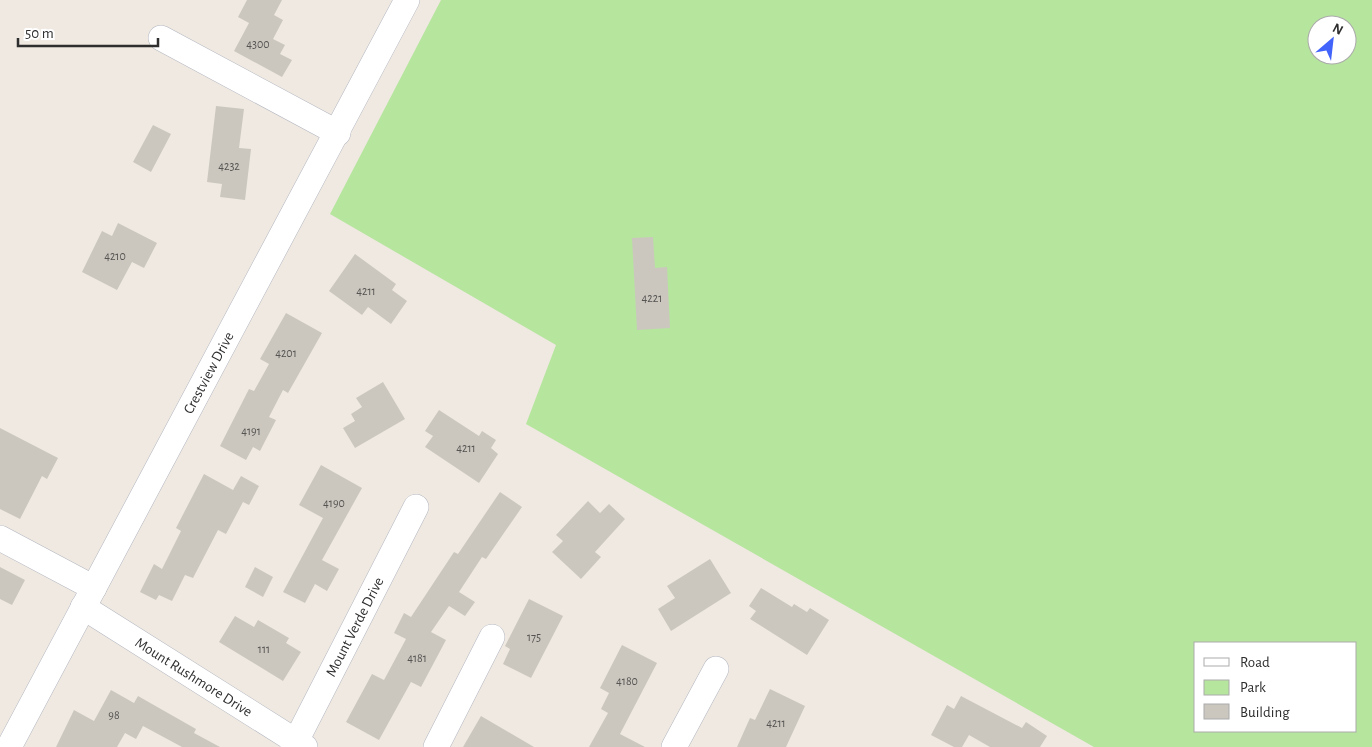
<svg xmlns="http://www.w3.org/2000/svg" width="1372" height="747" viewBox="0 0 1372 747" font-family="'Alegreya Sans',sans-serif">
  <rect width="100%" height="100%" fill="#efe9e1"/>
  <path fill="#b6e59e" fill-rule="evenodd" d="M 441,0 L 1372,0 L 1372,747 L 1094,747 L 526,424 L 556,345 L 330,214 ZM 1317,25 L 1347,25 L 1347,55 L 1317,55 ZM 1196,643 L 1356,643 L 1356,731 L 1196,731 Z"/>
  <path fill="#cbc7bf" d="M 247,0 L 282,0 L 274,15 L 283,20 L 273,39 L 285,45 L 280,54 L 292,60 L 282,77 L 234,51 L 249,23 L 238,17 Z
    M 216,106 L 244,109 L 239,148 L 251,149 L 245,200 L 220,197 L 222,184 L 207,182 Z
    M 153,125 L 171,134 L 151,172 L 133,162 Z
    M 118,223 L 157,243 L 144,268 L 132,262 L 117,290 L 82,272 L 102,231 L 112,236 Z
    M 653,237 L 655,268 L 667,267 L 670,328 L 637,330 L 632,238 Z
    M 355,254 L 396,284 L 392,290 L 407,301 L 391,324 L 368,307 L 362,315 L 329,291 Z
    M 286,313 L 322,333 L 288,393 L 283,390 L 269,417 L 276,420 L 260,451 L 253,447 L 246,460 L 220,446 L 249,389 L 254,391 L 269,364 L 260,359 Z
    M 383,382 L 405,419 L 355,448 L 343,428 L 355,421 L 351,414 L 362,407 L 356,398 Z
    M 439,410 L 479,436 L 482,431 L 496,440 L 491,448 L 498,454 L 479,483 L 425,447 L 433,436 L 425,431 Z
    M 0,428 L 58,458 L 47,479 L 42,476 L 20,519 L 0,509 Z
    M 321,465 L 362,488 L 322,560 L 339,569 L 327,591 L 315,584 L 305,603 L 283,592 L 323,518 L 299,505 Z
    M 204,474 L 233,490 L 241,476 L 259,486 L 249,505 L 243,502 L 226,534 L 218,530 L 193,578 L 185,575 L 172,601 L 159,595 L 156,600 L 140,592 L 154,564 L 162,569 L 181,531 L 176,528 Z
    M 500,492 L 522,507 L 486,559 L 482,557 L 459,592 L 475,602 L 465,616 L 449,606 L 431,632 L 446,640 L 421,687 L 411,682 L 379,740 L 346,722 L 372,674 L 384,680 L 406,639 L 394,633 L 404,613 L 411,617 L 454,552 L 458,554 Z
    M 588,501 L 600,513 L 609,504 L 625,519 L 595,552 L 601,557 L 581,579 L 552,552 L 563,541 L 556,535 Z
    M 710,559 L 731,593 L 671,631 L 658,609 L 675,598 L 667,586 Z
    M 0,567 L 25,580 L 12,605 L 0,599 Z
    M 255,567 L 273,577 L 263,597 L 245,587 Z
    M 761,588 L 792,607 L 794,604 L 807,612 L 810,608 L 829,620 L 807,655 L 750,619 L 756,611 L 749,606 Z
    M 529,599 L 563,616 L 531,678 L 503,664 L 510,649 L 505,646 Z
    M 235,616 L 254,627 L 258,620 L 289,638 L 286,643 L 301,652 L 283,681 L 219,642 Z
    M 622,645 L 657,663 L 620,734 L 645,747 L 589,747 L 608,713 L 601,709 L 609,693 L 600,688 Z
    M 770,689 L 805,706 L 786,747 L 737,747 L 750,718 L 755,720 Z
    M 111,690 L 134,703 L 138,696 L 196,729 L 194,733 L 220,747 L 182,747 L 143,726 L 136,739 L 125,733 L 117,747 L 56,747 L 74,710 L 94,721 Z
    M 961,696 L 1022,728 L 1026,722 L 1047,736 L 1040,747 L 990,747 L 969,735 L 962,747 L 954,747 L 931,735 L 947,705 L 954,709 Z
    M 481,716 L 534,747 L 463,747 Z"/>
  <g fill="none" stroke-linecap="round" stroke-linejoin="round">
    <g stroke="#b4b7c1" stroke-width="26">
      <g id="minor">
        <path d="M 161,38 L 338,133"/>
        <path d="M 0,538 L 94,588"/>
        <path id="s1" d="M 83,607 L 305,747"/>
        <path id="s2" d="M 9,747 L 407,0"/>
        <path id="s3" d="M 293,747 L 416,507"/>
        <path d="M 436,747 L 492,637"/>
        <path d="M 674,747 L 716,669"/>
      </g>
    </g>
    <use href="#minor" stroke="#fff" stroke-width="25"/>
  </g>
  <g text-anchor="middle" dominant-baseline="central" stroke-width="4" stroke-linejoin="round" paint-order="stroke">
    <g font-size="12" fill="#555452">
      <text x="258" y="44">4300</text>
      <text x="229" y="166">4232</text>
      <text x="115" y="256">4210</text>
      <text x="366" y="291">4211</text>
      <text x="652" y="298">4221</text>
      <text x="286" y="353">4201</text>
      <text x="251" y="431">4191</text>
      <text x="466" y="448">4211</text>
      <text x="334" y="503">4190</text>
      <text x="534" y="637">175</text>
      <text x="264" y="649">111</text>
      <text x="417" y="658">4181</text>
      <text x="627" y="681">4180</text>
      <text x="114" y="715">98</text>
      <text x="776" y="723">4211</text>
    </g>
    <g font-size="15" fill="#2e2e2e" stroke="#fff">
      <text stroke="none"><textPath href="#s2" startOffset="424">Crestview Drive</textPath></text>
      <text stroke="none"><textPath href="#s3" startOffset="135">Mount Verde Drive</textPath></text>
      <text stroke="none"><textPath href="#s1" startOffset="131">Mount Rushmore Drive</textPath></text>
    </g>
  </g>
  <rect x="1194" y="642" width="162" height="90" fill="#ffffff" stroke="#ababab"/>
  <rect x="1204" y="658" width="25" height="8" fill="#ffffff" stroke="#ababab"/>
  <text x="1240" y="667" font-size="15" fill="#2e2e2e">Road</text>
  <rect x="1204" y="680" width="25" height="15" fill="#b6e59e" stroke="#ababab"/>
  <text x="1240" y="692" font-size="15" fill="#2e2e2e">Park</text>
  <rect x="1204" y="704" width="25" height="15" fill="#cbc7bf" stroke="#ababab"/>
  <text x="1240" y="717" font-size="15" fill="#2e2e2e">Building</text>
  <g transform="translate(1332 40) rotate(28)"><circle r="24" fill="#ffffff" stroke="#ababab"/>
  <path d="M0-4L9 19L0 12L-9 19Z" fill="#4264fb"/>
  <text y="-8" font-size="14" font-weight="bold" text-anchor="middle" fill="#2e2e2e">N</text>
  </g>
  <path d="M18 38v8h140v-8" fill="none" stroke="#2e2e2e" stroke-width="2.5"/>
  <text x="25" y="38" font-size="15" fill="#2e2e2e" stroke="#ffffff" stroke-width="4" paint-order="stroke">50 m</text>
</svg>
